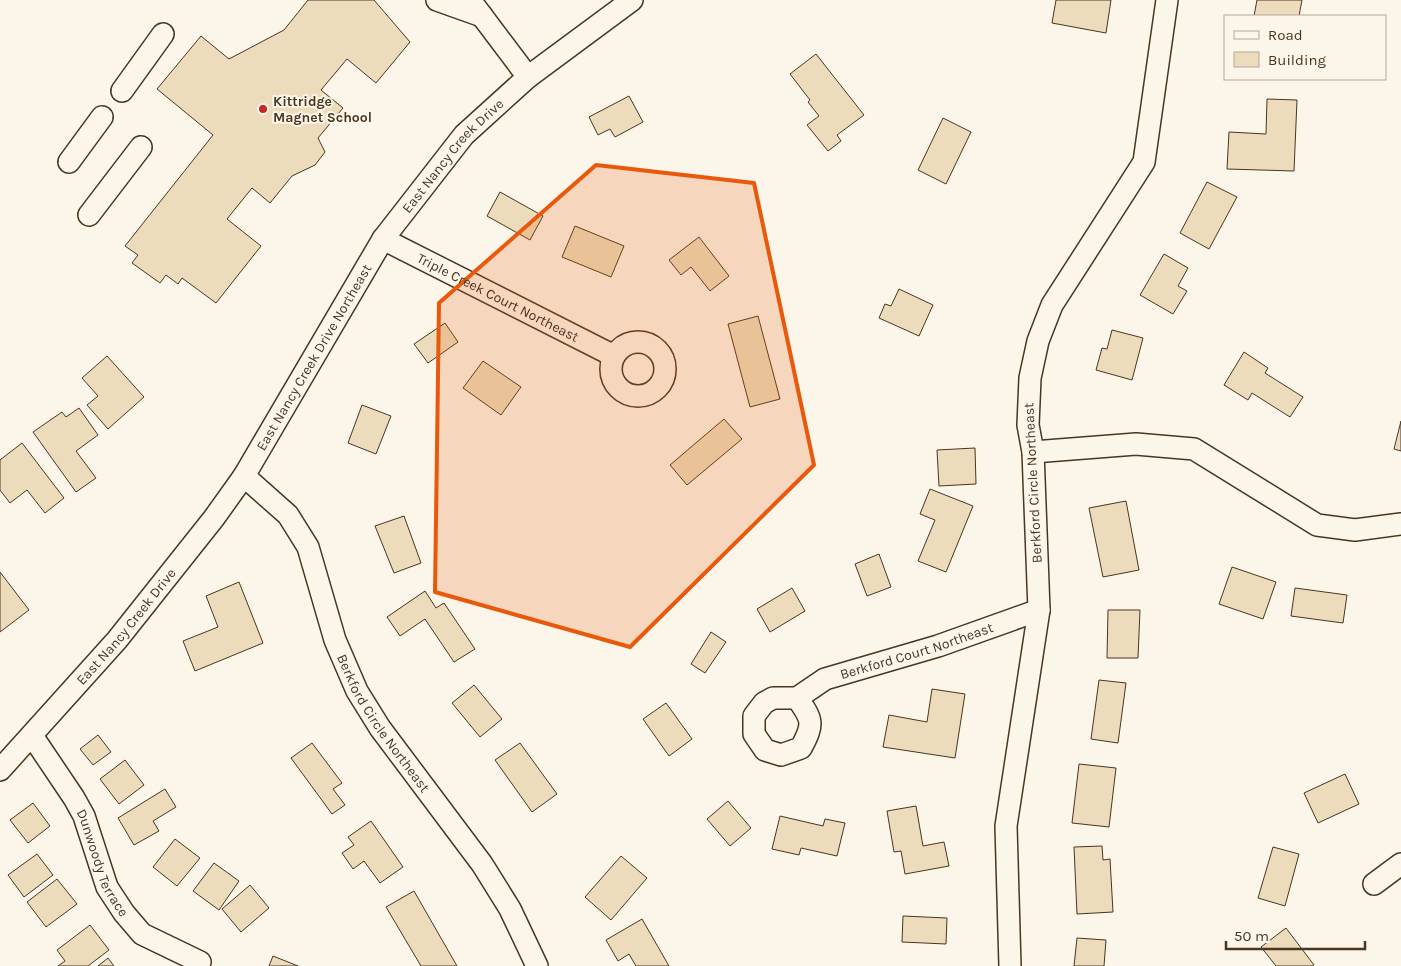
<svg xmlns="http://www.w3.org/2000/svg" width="1401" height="966" viewBox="0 0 1401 966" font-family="Karla,sans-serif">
  <rect width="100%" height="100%" fill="#fbf6e9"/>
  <path fill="#ecdcbc" stroke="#4a3520" d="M 308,0 L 374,0 L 410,42 L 376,83 L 347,59 L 321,90 L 343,108 L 318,138 L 325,152 L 315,165 L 292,176 L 270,203 L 252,188 L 227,219 L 261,246 L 216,303 L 182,278 L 178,284 L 166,275 L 160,283 L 132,263 L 138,255 L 125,246 L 213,135 L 157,89 L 201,36 L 229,59 L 284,30 Z
    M 1056,0 L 1111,0 L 1106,33 L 1052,23 Z
    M 1257,0 L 1302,0 L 1299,16 L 1254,16 Z
    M 816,54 L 864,115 L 837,135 L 841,141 L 828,151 L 807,125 L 819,116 L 808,102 L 810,100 L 790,74 Z
    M 629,96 L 643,122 L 615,137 L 610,129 L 598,135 L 589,117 Z
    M 1267,99 L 1297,100 L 1294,171 L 1227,169 L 1229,132 L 1266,134 Z
    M 943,118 L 971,132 L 946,184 L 918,170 Z
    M 1207,182 L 1237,197 L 1209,249 L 1180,233 Z
    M 500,192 L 543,216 L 530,240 L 487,216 Z
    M 575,226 L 624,246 L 611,277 L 562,257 Z
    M 699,237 L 729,276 L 710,291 L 691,267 L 681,275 L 669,260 Z
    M 1164,254 L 1188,268 L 1178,286 L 1187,291 L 1173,314 L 1140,295 Z
    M 899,289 L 933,305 L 919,336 L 879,318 L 885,304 L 891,306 Z
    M 758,316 L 780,399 L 750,407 L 728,324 Z
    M 445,323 L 458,342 L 428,363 L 414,344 Z
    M 1112,330 L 1143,338 L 1132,380 L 1096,370 L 1102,348 L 1107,349 Z
    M 1244,352 L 1268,368 L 1265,373 L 1303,397 L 1290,417 L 1252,393 L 1248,400 L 1224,385 Z
    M 107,356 L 144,397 L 108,429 L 87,405 L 98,396 L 82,378 Z
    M 483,361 L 521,387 L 501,415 L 463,388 Z
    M 362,405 L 391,416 L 376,454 L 348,443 Z
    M 79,408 L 98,435 L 76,451 L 96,478 L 76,492 L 33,432 L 62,412 L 66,417 Z
    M 724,419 L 742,439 L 687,485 L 670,465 Z
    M 1401,421 L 1401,451 L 1394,449 Z
    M 22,443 L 64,498 L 45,513 L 27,490 L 10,503 L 0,490 L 0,460 Z
    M 975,448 L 976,484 L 939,486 L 937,450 Z
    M 930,489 L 973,506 L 946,572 L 918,561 L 935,520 L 920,514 Z
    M 1126,501 L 1139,570 L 1103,577 L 1089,508 Z
    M 404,516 L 421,563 L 394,573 L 375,526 Z
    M 879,554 L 891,587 L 867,596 L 855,564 Z
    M 1232,567 L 1276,582 L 1263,619 L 1219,604 Z
    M 0,572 L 29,610 L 0,632 Z
    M 239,582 L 263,643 L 195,671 L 183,641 L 218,627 L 206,596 Z
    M 792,588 L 805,611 L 770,632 L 757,609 Z
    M 1295,588 L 1347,595 L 1343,623 L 1291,616 Z
    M 425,591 L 436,608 L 444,603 L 475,649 L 454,662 L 425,619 L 400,636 L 387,617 Z
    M 1108,610 L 1140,610 L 1138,658 L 1107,658 Z
    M 711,632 L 726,642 L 705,673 L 691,664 Z
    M 1099,680 L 1126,683 L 1118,743 L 1091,739 Z
    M 474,685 L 502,719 L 480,737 L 452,703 Z
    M 932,689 L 965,694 L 955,758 L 883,747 L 889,715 L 927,722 Z
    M 666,703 L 692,739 L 669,756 L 643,719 Z
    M 98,735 L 111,752 L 93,765 L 80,749 Z
    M 312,743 L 342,783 L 333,789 L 345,805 L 332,814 L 291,758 Z
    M 520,743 L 557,794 L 532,812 L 495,760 Z
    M 125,760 L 144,785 L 119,804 L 100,779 Z
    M 1079,764 L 1116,768 L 1109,827 L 1072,823 Z
    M 1345,774 L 1359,804 L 1318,823 L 1304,793 Z
    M 165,789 L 176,807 L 153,821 L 159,831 L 134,845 L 118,818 Z
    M 728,801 L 751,828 L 730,846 L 707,819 Z
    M 33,803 L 50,826 L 28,843 L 10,820 Z
    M 916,806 L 923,846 L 944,842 L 949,866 L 905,874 L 901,851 L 894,852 L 887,811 Z
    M 780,816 L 823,826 L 825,819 L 845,823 L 837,856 L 801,848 L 799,855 L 772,849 Z
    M 371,821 L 403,867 L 380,883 L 364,861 L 353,869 L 342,853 L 354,845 L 348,837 Z
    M 175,839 L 200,858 L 177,886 L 153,867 Z
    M 1102,846 L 1103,860 L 1110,859 L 1113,912 L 1077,914 L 1074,847 Z
    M 1273,847 L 1299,854 L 1285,906 L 1258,898 Z
    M 37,854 L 53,875 L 24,897 L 8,875 Z
    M 621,856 L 647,878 L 611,920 L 585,897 Z
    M 214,863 L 239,881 L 219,910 L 193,891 Z
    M 57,879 L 77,904 L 46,927 L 27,902 Z
    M 250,885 L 269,908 L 241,932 L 222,909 Z
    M 414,891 L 457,966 L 421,966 L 386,907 Z
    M 903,916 L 947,918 L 946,944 L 902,942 Z
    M 642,919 L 669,966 L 636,966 L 629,954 L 618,961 L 606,940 Z
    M 90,925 L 109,950 L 88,966 L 58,966 L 65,961 L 57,950 Z
    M 1286,928 L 1314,965 L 1312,966 L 1276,966 L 1261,947 Z
    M 1077,938 L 1106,940 L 1104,966 L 1074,966 Z
    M 273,956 L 298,966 L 269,966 Z
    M 108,958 L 114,966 L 98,966 Z"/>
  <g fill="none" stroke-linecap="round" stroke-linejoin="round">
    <g stroke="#4a3520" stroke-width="24">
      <g id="minor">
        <path d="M 437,0 L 482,16"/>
        <path d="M 470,0 L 528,77"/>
        <path d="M 122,91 L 163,34"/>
        <path d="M 69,162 L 102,117"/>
        <path d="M 89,215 L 141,147"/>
        <path id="s1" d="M 383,239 L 614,356"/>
        <circle cx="638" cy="369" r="27"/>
        <path d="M 1033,452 L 1136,444 L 1194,449 L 1317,525 L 1355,530 L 1401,524"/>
        <path id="s2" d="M 244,476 L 288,515 L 308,547 L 335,640 L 357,691 L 380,728 L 482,864 L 510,909 L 537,966"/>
        <path id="s3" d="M 797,698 L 773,698 L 764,703 L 754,716 L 754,734 L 765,750 L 781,755 L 801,748 C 814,724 813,720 797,698 L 825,679 L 938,646 L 1039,610"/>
        <path id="s4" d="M 31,737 L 37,743 L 74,798 L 84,816 L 107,887 L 124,913 L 142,934 L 200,962"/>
        <path id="s5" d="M 0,770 L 117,640 L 214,518 L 244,476 L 383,239 L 464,135 L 528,77 L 632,0"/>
        <path d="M 1374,884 L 1401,864"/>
        <path d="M 1010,966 L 1006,826 L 1039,610 L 1033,452 L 1028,425 L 1030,378 L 1038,341 L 1052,305 L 1144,162 L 1167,0"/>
      </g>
    </g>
    <use href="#minor" stroke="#fbf6e9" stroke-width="21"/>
  </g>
  <path fill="#e8590c" fill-opacity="0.2" stroke="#e8590c" stroke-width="4" stroke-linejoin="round" d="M 596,165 L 754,183 L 814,465 L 630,647 L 435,592 L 439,303 Z"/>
  <circle fill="#c62828" stroke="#fbf6e9" stroke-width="2" cx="263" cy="109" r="5"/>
  <g text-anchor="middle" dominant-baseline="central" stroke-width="4" stroke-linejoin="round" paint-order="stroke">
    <g font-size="14" font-weight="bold" fill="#4a3520" stroke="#fbf6e9" text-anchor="start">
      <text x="273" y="101">Kittridge<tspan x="273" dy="16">Magnet School</tspan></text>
    </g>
    <g font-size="14" fill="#4a3520" stroke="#fbf6e9">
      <text stroke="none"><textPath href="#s5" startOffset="766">East Nancy Creek Drive</textPath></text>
      <text stroke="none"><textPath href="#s1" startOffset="129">Triple Creek Court Northeast</textPath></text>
      <text stroke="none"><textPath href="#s5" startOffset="520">East Nancy Creek Drive Northeast</textPath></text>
      <text transform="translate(1033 483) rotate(-93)">Berkford Circle Northeast</text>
      <text stroke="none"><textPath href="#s5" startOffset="191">East Nancy Creek Drive</textPath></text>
      <text stroke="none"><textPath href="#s3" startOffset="311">Berkford Court Northeast</textPath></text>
      <text stroke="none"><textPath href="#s2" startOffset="290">Berkford Circle Northeast</textPath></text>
      <text stroke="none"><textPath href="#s4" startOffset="146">Dunwoody Terrace</textPath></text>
    </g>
  </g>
  <rect x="1224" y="15" width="162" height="65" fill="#fbf6e9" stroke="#b4a999"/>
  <rect x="1234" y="31" width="25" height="8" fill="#fbf6e9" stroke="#b4a999"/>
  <text x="1268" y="40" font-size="15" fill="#4a3520">Road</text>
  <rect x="1234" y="52" width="25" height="15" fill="#ecdcbc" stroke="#b4a999"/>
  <text x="1268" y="65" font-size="15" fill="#4a3520">Building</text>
  <path d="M1226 941v8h139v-8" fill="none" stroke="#4a3520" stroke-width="2.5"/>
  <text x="1234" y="941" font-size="15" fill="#4a3520" stroke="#fbf6e9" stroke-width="4" paint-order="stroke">50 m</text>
</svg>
